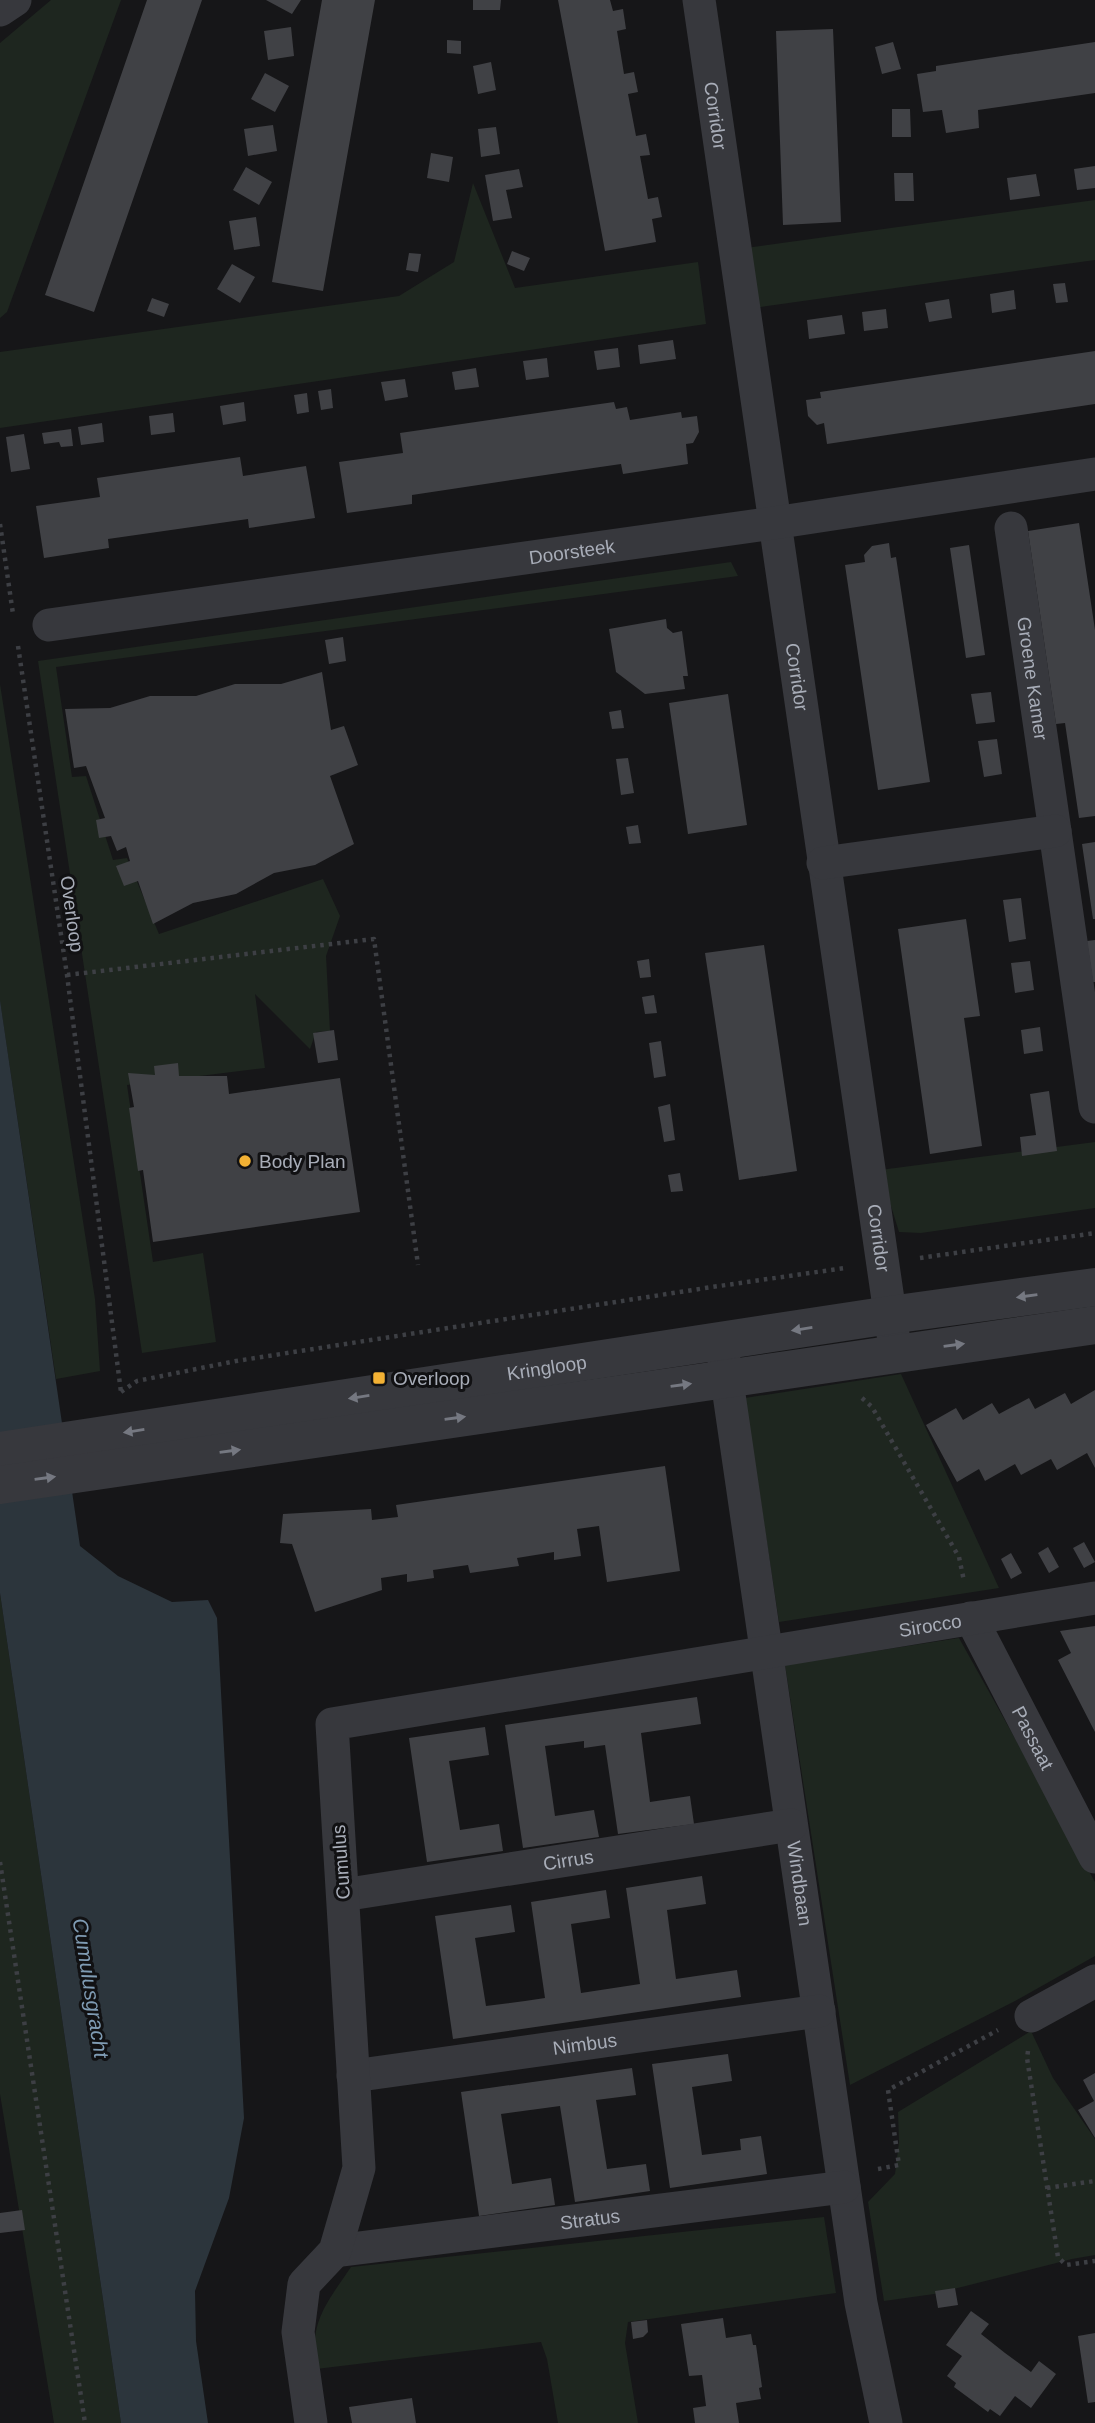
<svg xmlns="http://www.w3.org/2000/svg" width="1095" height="2423" viewBox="0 0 1095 2423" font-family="Helvetica,sans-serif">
  <rect width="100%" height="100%" fill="#161618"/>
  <path fill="#1e261f" d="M 51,0 L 121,0 L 7,312 L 0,318 L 0,43 Z
    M 473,183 L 515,288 L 698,262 L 706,324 L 0,428 L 0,352 L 399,296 L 454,262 Z
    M 1095,200 L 1095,260 L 754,308 L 746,248 Z
    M 731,562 L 738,576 L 56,667 L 72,777 L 86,776 L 113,860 L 127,858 L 159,934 L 323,879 L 340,916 L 326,956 L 330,1031 L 316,1032 L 310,1049 L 255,994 L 265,1068 L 127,1085 L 153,1262 L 203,1253 L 216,1342 L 142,1353 L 38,661 Z
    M 0,684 L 95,1299 L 100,1371 L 56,1379 L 0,1001 Z
    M 1095,1142 L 1095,1208 L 921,1233 L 899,1232 L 880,1170 Z
    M 901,1374 L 999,1588 L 779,1622 L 745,1398 Z
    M 0,1593 L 121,2423 L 54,2423 L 0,2094 Z
    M 959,1638 L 1095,1882 L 1095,1956 L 1015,2001 L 850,2085 L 785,1665 Z
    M 1031,2031 L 1053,2078 L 1095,2139 L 1095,2255 L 1072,2259 L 934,2294 L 884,2301 L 868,2202 L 895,2174 L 899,2142 L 898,2112 Z
    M 824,2217 L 836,2293 L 628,2322 L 625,2343 L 638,2423 L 558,2423 L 547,2359 L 541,2342 L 316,2369 C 309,2322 326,2304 351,2267 Z"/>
  <path fill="#2c353c" d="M 0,1000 L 80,1546 L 118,1576 L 172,1602 L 208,1600 L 217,1618 L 244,2118 L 229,2198 L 195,2291 L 196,2341 L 208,2423 L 121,2423 L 0,1593 Z"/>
  <path fill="#404145" d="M 147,0 L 202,0 L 94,312 L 45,295 Z
    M 266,0 L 301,0 L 292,14 Z
    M 322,0 L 375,0 L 323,291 L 272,282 Z
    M 473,0 L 501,0 L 500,10 L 473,10 Z
    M 558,0 L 610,0 L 613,11 L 623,9 L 626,29 L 617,31 L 624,74 L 634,72 L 638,92 L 628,94 L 636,136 L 646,134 L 650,155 L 640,156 L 648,199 L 658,197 L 662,217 L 652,219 L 656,242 L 605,251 Z
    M 291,27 L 294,56 L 268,60 L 264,31 Z
    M 833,29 L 841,222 L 783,225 L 776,31 Z
    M 447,40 L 461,41 L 461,54 L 447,53 Z
    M 893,42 L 901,69 L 882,74 L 875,47 Z
    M 1095,42 L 1095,93 L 978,110 L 979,128 L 946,133 L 942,110 L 923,112 L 917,74 L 936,71 L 936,66 Z
    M 491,62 L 496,90 L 478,94 L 473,66 Z
    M 265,73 L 289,86 L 275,112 L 251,99 Z
    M 892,109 L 910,109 L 911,137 L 892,137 Z
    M 273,125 L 277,151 L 248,156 L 244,129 Z
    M 496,127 L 500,154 L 481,157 L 478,129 Z
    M 431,153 L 453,157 L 449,182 L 427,178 Z
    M 1095,166 L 1095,188 L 1077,190 L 1074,169 Z
    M 246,167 L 272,182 L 259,205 L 233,190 Z
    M 519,169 L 523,187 L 506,190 L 512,218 L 493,221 L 485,175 Z
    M 894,173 L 913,173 L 914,201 L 895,201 Z
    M 1036,174 L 1040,196 L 1010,200 L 1007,178 Z
    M 256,217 L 260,246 L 234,250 L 229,221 Z
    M 512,251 L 530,258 L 524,271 L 507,264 Z
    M 409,253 L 421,254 L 418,272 L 406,270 Z
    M 232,264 L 255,277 L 240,303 L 217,289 Z
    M 1065,283 L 1068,302 L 1056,303 L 1053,284 Z
    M 1014,290 L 1016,309 L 992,313 L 990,294 Z
    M 152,298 L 169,304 L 164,317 L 147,311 Z
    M 949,299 L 952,318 L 929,322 L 925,303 Z
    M 886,309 L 888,328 L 864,331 L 862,312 Z
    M 842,315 L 845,334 L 809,339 L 807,320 Z
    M 673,340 L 676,359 L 640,364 L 638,345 Z
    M 618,348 L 620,367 L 597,370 L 594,351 Z
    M 1095,351 L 1095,404 L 827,444 L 824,423 L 817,425 L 808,416 L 806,400 L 821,398 L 820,392 Z
    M 547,358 L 549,377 L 526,380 L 523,361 Z
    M 476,368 L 479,387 L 455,390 L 452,372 Z
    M 405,379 L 408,397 L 385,401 L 381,382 Z
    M 331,389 L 333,408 L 321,410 L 318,391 Z
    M 307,393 L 309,412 L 297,414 L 294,395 Z
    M 244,402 L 246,421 L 223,425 L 220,406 Z
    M 614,402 L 616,409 L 627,407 L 630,420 L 681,412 L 682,418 L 697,416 L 699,432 L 693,443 L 686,444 L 688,464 L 623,474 L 621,464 L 552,474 L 412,495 L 412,504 L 347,513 L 339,462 L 403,453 L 400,433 Z
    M 173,413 L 175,432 L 151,435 L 149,416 Z
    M 102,423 L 104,442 L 81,445 L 78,427 Z
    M 71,429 L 73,446 L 61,447 L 59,442 L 44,444 L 42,433 Z
    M 24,434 L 30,469 L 11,472 L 6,437 Z
    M 240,457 L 243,476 L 306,466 L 315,518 L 249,528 L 248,519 L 108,539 L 109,548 L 44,558 L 36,506 L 100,497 L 97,478 Z
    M 1079,523 L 1095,630 L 1095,816 L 1079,818 L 1065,723 L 1056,724 L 1028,531 Z
    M 889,543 L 891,558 L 896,557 L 930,782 L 878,790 L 845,565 L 865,562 L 864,555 L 872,546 Z
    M 969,545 L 985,655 L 966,658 L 950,548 Z
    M 666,619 L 667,628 L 673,633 L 682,631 L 688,676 L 683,676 L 685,689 L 645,694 L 616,672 L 609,629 Z
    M 343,637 L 346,661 L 329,664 L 325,640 Z
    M 322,672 L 331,730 L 344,726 L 358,765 L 330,776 L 354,844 L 315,865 L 274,873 L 236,894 L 193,903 L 153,924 L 138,881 L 124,886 L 116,866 L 130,861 L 126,847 L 117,851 L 111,836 L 99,838 L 96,820 L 105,818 L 86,766 L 74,768 L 65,709 L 110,708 L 150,696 L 196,696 L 235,684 L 281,684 Z
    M 991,692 L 995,722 L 976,724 L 971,694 Z
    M 728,694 L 747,825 L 688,834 L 669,703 Z
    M 621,710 L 624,728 L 612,729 L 609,712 Z
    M 997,739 L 1002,774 L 984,777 L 978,741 Z
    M 628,758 L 634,793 L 621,795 L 616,759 Z
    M 638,825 L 641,843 L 629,844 L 626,827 Z
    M 1095,842 L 1095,919 L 1093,919 L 1082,844 Z
    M 1021,898 L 1026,939 L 1009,942 L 1003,900 Z
    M 966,919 L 980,1016 L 964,1018 L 982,1146 L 930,1154 L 898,929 Z
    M 1095,940 L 1095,982 L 1093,982 L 1087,941 Z
    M 764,945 L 797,1171 L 739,1180 L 705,953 Z
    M 649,959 L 651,977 L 640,978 L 637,961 Z
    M 1030,961 L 1034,990 L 1015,993 L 1011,963 Z
    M 654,995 L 657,1013 L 645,1014 L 642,997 Z
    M 1040,1027 L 1043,1051 L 1024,1054 L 1021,1030 Z
    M 334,1030 L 338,1060 L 318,1063 L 313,1033 Z
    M 661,1041 L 666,1076 L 654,1078 L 649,1043 Z
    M 178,1063 L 179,1076 L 227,1076 L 229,1094 L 340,1078 L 360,1212 L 153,1242 L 143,1170 L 138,1171 L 129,1108 L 134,1107 L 128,1073 L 155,1075 L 154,1066 Z
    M 1049,1091 L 1057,1151 L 1022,1156 L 1020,1137 L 1036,1135 L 1030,1094 Z
    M 670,1104 L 675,1140 L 664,1142 L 658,1107 Z
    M 680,1173 L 683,1191 L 671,1192 L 668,1175 Z
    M 1095,1390 L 1095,1468 L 1087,1453 L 1057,1470 L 1051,1459 L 1021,1475 L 1015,1464 L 985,1481 L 979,1469 L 957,1482 L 926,1425 L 956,1408 L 963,1420 L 992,1403 L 999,1414 L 1029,1398 L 1035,1409 L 1065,1393 L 1071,1404 Z
    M 665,1466 L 680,1571 L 607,1582 L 599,1526 L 577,1529 L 581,1556 L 554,1560 L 554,1552 L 517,1558 L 519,1566 L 470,1573 L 468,1565 L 433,1570 L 434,1578 L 407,1582 L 407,1574 L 381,1578 L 382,1590 L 315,1612 L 292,1544 L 280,1543 L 283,1514 L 371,1509 L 372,1520 L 398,1517 L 396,1505 Z
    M 1084,1542 L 1095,1562 L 1084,1568 L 1073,1548 Z
    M 1048,1547 L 1059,1567 L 1049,1573 L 1038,1553 Z
    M 1011,1553 L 1022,1573 L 1011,1579 L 1001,1559 Z
    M 1095,1626 L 1095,1732 L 1058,1660 L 1071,1653 L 1060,1631 Z
    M 697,1697 L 701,1724 L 641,1733 L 650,1802 L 690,1796 L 694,1824 L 618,1834 L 605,1745 L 584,1748 L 584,1741 L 545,1746 L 555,1816 L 594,1810 L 599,1837 L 523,1848 L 505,1725 Z
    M 485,1727 L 489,1755 L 449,1761 L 460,1830 L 499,1824 L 503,1851 L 427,1862 L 409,1738 Z
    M 702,1876 L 706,1904 L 667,1910 L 676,1979 L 737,1970 L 741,1997 L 453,2039 L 435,1916 L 511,1905 L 515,1932 L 475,1938 L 486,2006 L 525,2001 L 545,1998 L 531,1902 L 606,1890 L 610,1918 L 571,1924 L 581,1993 L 640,1984 L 626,1888 Z
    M 728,2054 L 732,2081 L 692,2087 L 702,2155 L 741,2150 L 740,2139 L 761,2136 L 767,2174 L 670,2188 L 652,2064 Z
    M 632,2068 L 636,2095 L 596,2100 L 607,2169 L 646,2164 L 650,2191 L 575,2202 L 560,2106 L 501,2114 L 512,2184 L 551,2178 L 555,2205 L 479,2216 L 461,2092 Z
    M 1095,2073 L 1095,2138 L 1078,2110 L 1094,2101 L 1083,2080 Z
    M 22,2210 L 25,2230 L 0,2233 L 0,2213 Z
    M 955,2288 L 958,2305 L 938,2308 L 935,2291 Z
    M 971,2311 L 989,2324 L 981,2334 L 1005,2353 L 1031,2372 L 1039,2361 L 1056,2374 L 1031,2408 L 1015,2396 L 1000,2416 L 990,2409 L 988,2412 L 954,2387 L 956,2383 L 947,2376 L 962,2356 L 946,2345 Z
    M 723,2318 L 726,2338 L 751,2334 L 753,2345 L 756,2345 L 762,2387 L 759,2388 L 761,2399 L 736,2403 L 739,2423 L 695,2423 L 693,2408 L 706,2406 L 702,2375 L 689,2376 L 681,2324 Z
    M 647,2320 L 648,2332 L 643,2337 L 633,2339 L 631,2322 Z
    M 1095,2333 L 1095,2402 L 1088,2403 L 1078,2336 Z
    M 412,2398 L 416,2423 L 352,2423 L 349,2407 Z"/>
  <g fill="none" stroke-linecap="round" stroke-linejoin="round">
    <path stroke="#3d3f44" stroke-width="4.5" stroke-dasharray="3.5 5" stroke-linecap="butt" d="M 0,524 L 13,614
      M 18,646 L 67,975 L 121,1392
      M 67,975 L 374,939 L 418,1265
      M 920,1258 L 1095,1233
      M 121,1392 L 137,1381 L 236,1361 L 712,1287 L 845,1268
      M 862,1398 L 872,1407 L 959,1557 L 964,1581
      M 0,1862 L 85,2423
      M 1028,2051 L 1027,2058 L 1058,2257 L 1066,2265 L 1095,2261
      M 878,2169 L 899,2165 L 888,2090 L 998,2030
      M 1047,2188 L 1095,2181"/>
    <g stroke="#37383d" stroke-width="33">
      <path id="s1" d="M 699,0 L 894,1341"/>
      <path d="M 0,10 L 15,0"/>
      <path id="s2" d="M 1011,528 L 1095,1107"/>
      <path id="s3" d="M 49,625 L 774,523 L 1095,474"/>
      <path d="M 823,863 L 1055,831"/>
      <path id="s4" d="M 723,1353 L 861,2303 L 886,2423"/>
      <path id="s5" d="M 971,1618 L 1095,1857"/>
      <path id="s6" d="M 343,1895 L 791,1825"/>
      <path d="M 1031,2016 L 1095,1981"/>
      <path id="s7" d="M 353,2076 L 819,2011"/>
      <path id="s8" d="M 335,2251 L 844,2187"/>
      <path id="s9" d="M 311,2423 L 298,2332 L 304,2284 L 335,2251 L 359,2168 L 332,1724 L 1095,1598"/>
    </g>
    <g stroke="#37383d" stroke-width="38">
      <path id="s10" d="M 0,1451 L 890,1315 L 1095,1287"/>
      <path d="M 0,1485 L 1095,1325"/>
    </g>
  </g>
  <defs><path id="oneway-solid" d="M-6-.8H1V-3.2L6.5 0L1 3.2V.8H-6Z" transform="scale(1.75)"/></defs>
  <g fill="#757881">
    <use href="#oneway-solid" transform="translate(1027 1296) rotate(172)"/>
    <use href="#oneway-solid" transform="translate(802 1329) rotate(171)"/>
    <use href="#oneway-solid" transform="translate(954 1345) rotate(-8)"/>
    <use href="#oneway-solid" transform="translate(681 1385) rotate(-8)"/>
    <use href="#oneway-solid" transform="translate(359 1397) rotate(171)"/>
    <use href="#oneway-solid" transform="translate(455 1418) rotate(-8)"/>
    <use href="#oneway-solid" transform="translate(134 1431) rotate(171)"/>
    <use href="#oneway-solid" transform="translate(230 1451) rotate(-8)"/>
    <use href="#oneway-solid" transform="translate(45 1478) rotate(-8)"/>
  </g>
  <g fill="#f2b134" stroke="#111113" stroke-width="2.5">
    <circle cx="245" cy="1161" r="7"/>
    <rect x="372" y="1371" width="14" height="14" rx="3.5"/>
  </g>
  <g text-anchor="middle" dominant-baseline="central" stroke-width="6" stroke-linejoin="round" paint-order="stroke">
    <g font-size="19" fill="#a8adb8" stroke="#111113">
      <text stroke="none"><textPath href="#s1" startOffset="117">Corridor</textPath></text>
      <text stroke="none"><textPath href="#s3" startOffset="528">Doorsteek</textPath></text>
      <text stroke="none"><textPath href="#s1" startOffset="684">Corridor</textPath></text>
      <text stroke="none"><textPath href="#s2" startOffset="152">Groene Kamer</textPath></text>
      <text transform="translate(72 914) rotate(82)">Overloop</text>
      <text stroke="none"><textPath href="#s1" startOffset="1251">Corridor</textPath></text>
      <text stroke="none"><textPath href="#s10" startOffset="553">Kringloop</textPath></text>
      <text stroke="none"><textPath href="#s9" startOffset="1323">Sirocco</textPath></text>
      <text stroke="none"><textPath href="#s5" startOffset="135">Passaat</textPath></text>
      <text stroke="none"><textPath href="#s6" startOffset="228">Cirrus</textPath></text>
      <text transform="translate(341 1862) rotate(-94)">Cumulus</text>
      <text stroke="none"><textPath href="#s4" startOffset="536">Windbaan</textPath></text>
      <text stroke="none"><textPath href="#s7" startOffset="234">Nimbus</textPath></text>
      <text stroke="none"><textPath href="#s8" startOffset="257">Stratus</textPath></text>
    </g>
    <g font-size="19" fill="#a8adb8" stroke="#111113" text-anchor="start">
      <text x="259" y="1161">Body Plan</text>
      <text x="393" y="1378">Overloop</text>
    </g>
    <g font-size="21" font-style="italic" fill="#7f9bb3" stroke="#111113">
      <text transform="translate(91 1988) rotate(81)">Cumulusgracht</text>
    </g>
  </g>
</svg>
